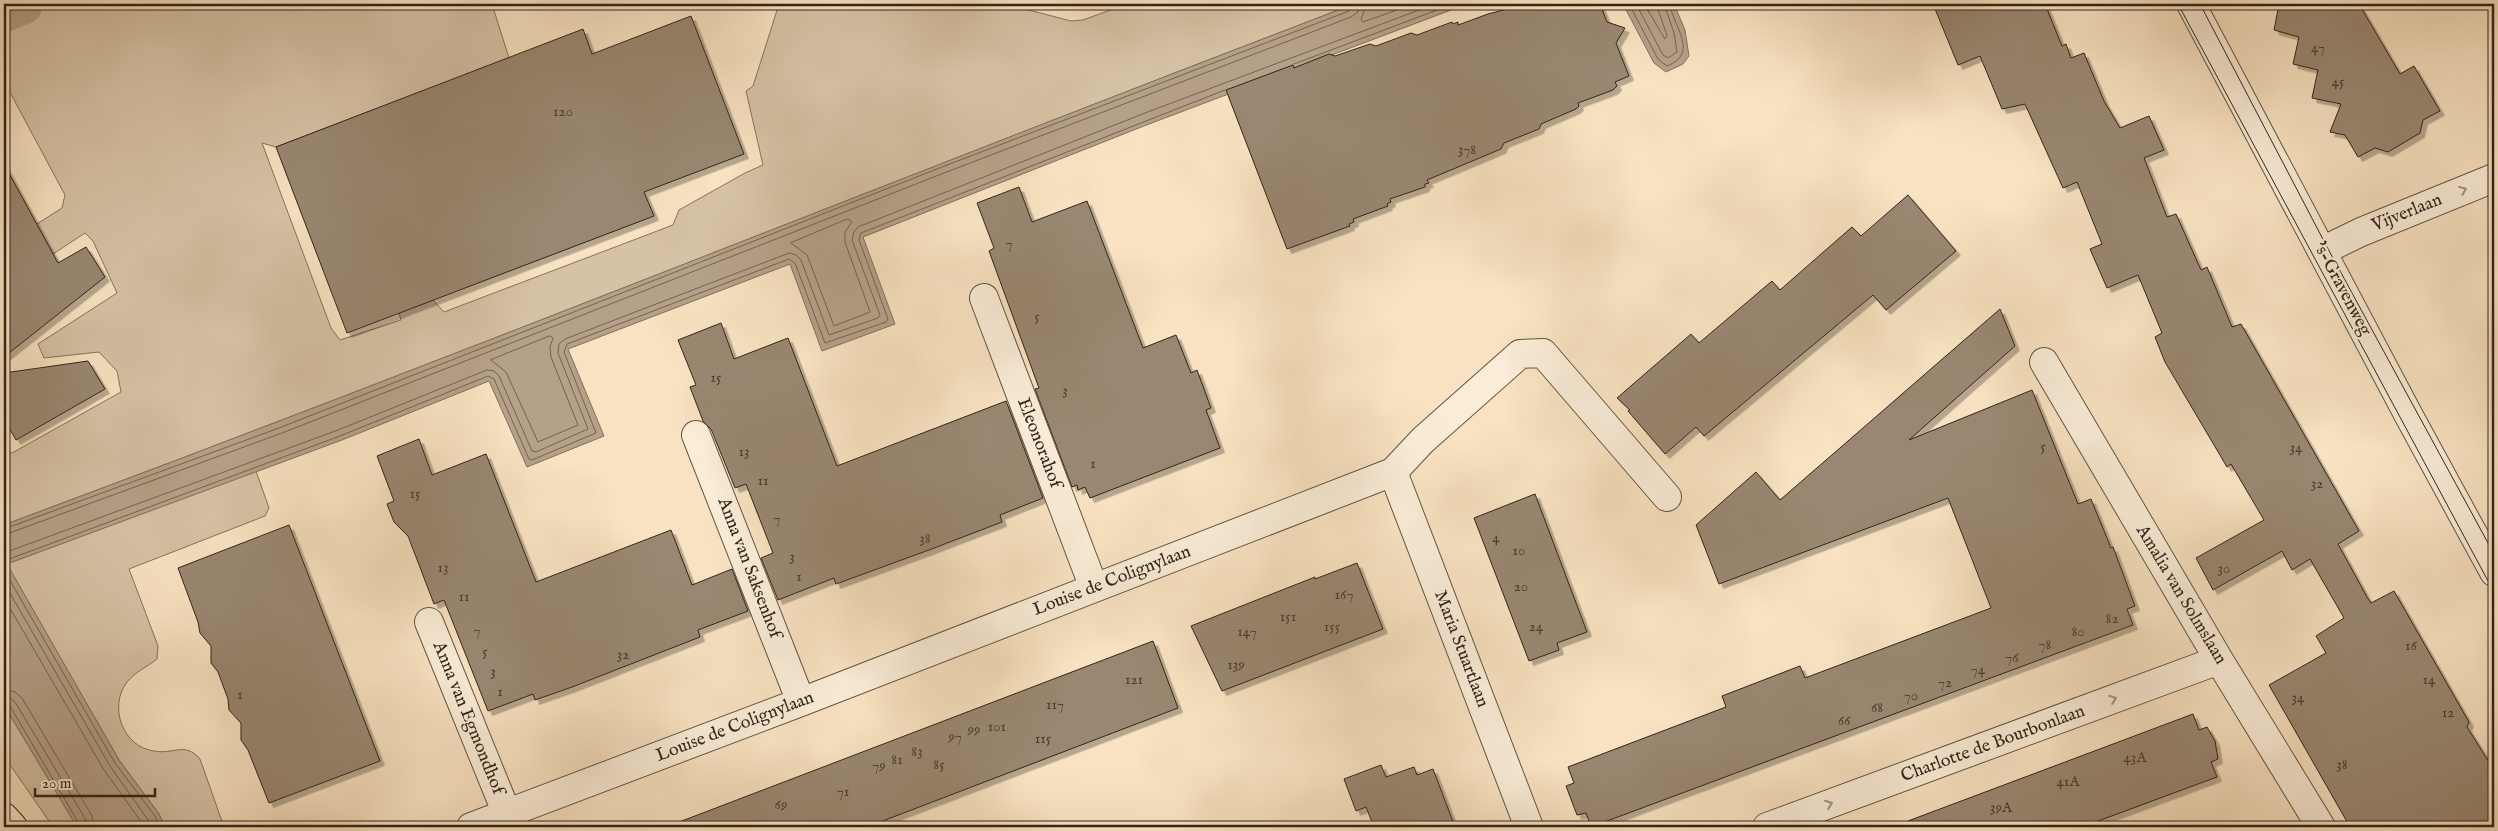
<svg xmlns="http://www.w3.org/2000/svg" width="2498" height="831" viewBox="0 0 2498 831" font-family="'IM FELL English',serif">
  <defs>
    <filter id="shadow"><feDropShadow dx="4.5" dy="4.5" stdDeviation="0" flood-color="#0004"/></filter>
  </defs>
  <rect width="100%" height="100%" fill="#f8e2c1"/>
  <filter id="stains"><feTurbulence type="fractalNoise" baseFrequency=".004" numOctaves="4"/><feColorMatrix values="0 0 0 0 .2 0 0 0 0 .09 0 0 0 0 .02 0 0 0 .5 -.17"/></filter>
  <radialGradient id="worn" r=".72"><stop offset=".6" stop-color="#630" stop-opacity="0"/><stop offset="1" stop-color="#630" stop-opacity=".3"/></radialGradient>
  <path fill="#d6c2a5" stroke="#847360" d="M 4,4 L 492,4 L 509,58 L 276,147 L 262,143 L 331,328 L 340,340 L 401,320 L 399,313 L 433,300 L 444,312 L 673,225 L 679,210 L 745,173 L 763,165 L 746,91 L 753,86 L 779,4 L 1006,4 L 1071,21 L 1083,20 L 1127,4 L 1354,4 C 904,176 456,357 4,525 L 4,448 L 12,453 L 121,392 L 117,371 L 99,352 L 44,358 L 38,344 L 117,293 L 93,241 L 85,233 L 18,277 L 4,252 L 4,245 L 62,208 L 65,195 L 4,81 Z
    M 256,471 L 269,508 L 265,516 L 129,569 L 158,646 L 157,659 C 147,667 135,672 127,682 C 108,707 123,747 154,751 C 174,755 184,741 200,759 L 224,827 L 165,827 L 159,814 L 119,760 L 6,564 Z
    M 4,705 L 77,827 L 53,827 L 4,756 Z"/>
  <path fill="#b5a188" stroke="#816f5c" d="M 1354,4 L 1467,4 L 1149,124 L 863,237 L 895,324 L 822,351 L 790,264 L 568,349 L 604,436 L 527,467 L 489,381 L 342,440 L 7,564 L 119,760 L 159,814 L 165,827 L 77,827 L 4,705 L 4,525 C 456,357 903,176 1354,4 Z
    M 1623,4 L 1674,4 L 1685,30 L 1689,56 L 1683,64 L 1666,72 L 1654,63 Z"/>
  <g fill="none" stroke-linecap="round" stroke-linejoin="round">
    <path stroke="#746251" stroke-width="1" d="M 1367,4 L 1361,19 L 1363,22 L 1414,4
      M 1629,4 L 1658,59 L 1667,66 C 1700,53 1673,27 1670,4
      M 1636,4 L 1663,55 L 1668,58 L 1677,52 L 1674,33 L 1664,4
      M 1644,4 L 1665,39 L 1667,35 L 1656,4
      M 1294,64 L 1453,4
      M 848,219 L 852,222 L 845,232 L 845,242 L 870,312 L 834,326 L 807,255 L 791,243 Z
      M 550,336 L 553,338 L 550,347 L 551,357 L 578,425 L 538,442 L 506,372 L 491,360 Z
      M 4,529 L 279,428 L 942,167 L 1349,11 L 1353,4
      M 4,535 L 282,433 L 944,173 L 1351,17 L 1358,12 L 1359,4
      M 4,553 L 338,430 L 487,370 L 494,371 L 499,376 L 532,451 L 536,452 L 588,429 L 558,353 L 559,344 L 565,339 L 789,253 L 796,255 L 801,260 L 829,335 L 878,318 L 880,315 L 852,240 L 854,232 L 858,227 L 1145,113 L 1435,4
      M 4,561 L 340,436 L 488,376 L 494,379 L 529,459 L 532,460 L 596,433 L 564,352 L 567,344 L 789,259 L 795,263 L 825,343 L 886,322 L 888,319 L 859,240 L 861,233 L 1225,90
      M 4,570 L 115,763 L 155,816 L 160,827
      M 4,583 L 110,766 L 153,827
      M 4,598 L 104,770 L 145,827
      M 4,689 L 15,692 L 22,698 L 92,816 L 95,827
      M 4,697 L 10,698 L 15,702 L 86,820 L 87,827
      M 4,703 L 10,706 L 81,827"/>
    <path stroke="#b5a188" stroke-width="42" d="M 4,11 L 22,4"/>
  </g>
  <path fill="#998771" stroke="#32241a" filter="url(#shadow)" d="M 1527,4 L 1600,4 L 1607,22 L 1625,28 L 1616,43 L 1629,76 L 1615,82 L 1617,86 L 1613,90 L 1578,103 L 1579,106 L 1576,109 L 1541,124 L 1539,129 L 1504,143 L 1501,149 L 1427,180 L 1429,183 L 1425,184 L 1425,187 L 1390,199 L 1391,202 L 1387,204 L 1388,206 L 1353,219 L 1354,222 L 1349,224 L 1350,226 L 1287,249 L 1226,90 L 1293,65 L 1294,68 L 1329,54 L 1335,56 L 1370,44 L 1376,46 L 1411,33 L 1417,35 L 1452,22 L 1453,24 L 1458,22 L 1458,25 L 1488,14 Z
    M 1933,4 L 2045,4 L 2062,46 L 2066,44 L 2071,58 L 2084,53 L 2104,101 L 2120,128 L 2149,116 L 2164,150 L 2144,158 L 2167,217 L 2176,214 L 2201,270 L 2207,267 L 2232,327 L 2241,324 L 2359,531 L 2338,544 L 2367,597 L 2371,603 L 2394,591 L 2469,722 L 2467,727 L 2494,770 L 2494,827 L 2350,827 L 2269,685 L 2326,653 L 2316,636 L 2344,618 L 2310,559 L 2292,570 L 2282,551 L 2213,590 L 2196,558 L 2264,520 L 2231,464 L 2227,467 L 2165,362 L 2155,337 L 2162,333 L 2138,275 L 2107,288 L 2090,249 L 2102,244 L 2077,182 L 2063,188 L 2025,104 L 2002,109 L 1980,56 L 1958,65 Z
    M 2279,4 L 2359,4 L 2400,74 L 2414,66 L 2440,111 L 2423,120 L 2420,133 L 2388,152 L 2375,148 L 2358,157 L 2345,135 L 2330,132 L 2341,104 L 2312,98 L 2318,70 L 2293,64 L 2299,37 L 2274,30 Z
    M 691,16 L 744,154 L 644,192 L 654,216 L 347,333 L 276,147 L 583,29 L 592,54 Z
    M 4,164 L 58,263 L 86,247 L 105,277 L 4,357 Z
    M 1019,187 L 1032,222 L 1087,201 L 1143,348 L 1176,335 L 1191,373 L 1197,370 L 1211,408 L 1206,410 L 1220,448 L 1090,498 L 1085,487 L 1078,490 L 1077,485 L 1072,487 L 1035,389 L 1039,388 L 989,251 L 994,248 L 977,203 Z
    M 1908,195 L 1956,251 L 1886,310 L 1873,295 L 1704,436 L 1696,427 L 1665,454 L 1628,411 L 1630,410 L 1617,398 L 1691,334 L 1699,343 L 1772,281 L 1780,290 L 1852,227 L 1861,236 Z
    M 2000,309 L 2015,346 L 1909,440 L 2032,390 L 2078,504 L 2091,499 L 2111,548 L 2113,547 L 2135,606 L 2127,609 L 2133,625 L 1591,827 L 1586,813 L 1577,815 L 1566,786 L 1574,783 L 1568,767 L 1726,707 L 1722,696 L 1800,666 L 1805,678 L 1991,608 L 1948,498 L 1719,584 L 1696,525 L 1756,472 L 1780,500 Z
    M 721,323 L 734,359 L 788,338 L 837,466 L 1006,401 L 1043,498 L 1000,515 L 1002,522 L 929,550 L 836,584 L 834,578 L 778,600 L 761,558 L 773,553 L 746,484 L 735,488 L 711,429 L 703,421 L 690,387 L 696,385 L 678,340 Z
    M 88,361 L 105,389 L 16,440 L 4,419 L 4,373 Z
    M 419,439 L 432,475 L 486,454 L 536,582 L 671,530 L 692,585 L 732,569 L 748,611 L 698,630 L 700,637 L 572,687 L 535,700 L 533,694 L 488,711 L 444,600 L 434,604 L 408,536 L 394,522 L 387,504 L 394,501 L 377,456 Z
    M 1535,494 L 1587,632 L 1557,643 L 1559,650 L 1529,661 L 1474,518 Z
    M 289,525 L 380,761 L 269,803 L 248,750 L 241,740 L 241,723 L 229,710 L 228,699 L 218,672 L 211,663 L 211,646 L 200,633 L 198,622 L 178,568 Z
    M 1357,563 L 1383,629 L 1222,691 L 1191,626 L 1315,577 L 1315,579 Z
    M 1153,641 L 1178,708 L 867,827 L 675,827 L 674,824 Z
    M 2193,714 L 2199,730 L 2207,727 L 2215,741 L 2218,759 L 2211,762 L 2217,777 L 2082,827 L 1901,827 L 1900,824 Z
    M 1381,765 L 1386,777 L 1414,767 L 1417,775 L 1433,769 L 1455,827 L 1374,827 L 1366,807 L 1356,811 L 1344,779 Z"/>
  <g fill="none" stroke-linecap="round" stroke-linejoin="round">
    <g stroke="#645444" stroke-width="30">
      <path id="minor" d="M 2322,251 L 2361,232 L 2494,178
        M 984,298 L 1094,588
        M 2044,362 L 2219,660 L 2321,827
        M 696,435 L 801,702
        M 1393,472 L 1529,827
        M 429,622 L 507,814
        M 471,827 L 801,702 L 1393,472 L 1423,440 L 1520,354 L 1543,353 L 1667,497
        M 1767,827 L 2219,660"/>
    </g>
    <g stroke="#645444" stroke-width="30">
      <path id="tertiary" d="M 2191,4 L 2409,416 L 2494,572"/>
    </g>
    <g stroke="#32241a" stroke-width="30">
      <path id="secondary" d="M 4,817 L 13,827"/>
    </g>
    <use href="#minor" stroke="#faecd7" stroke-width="28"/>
    <use href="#tertiary" stroke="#faecd7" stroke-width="28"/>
    <use href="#secondary" stroke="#faecd7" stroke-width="28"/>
    <path stroke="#32241a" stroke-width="1" d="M 2178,4 L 2494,592
      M 2200,4 L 2327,247 L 2494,554"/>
  </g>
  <defs><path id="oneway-chevron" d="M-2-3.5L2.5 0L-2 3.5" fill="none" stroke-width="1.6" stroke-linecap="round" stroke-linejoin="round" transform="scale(1.25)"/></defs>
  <g stroke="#a09282">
    <use href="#oneway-chevron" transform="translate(2463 190) rotate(-22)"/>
    <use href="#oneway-chevron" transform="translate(2113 699) rotate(-20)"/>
    <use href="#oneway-chevron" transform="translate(1829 804) rotate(-20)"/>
  </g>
  <g text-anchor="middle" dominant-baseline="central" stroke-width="5" stroke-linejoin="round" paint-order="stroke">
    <g font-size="15" fill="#4c3d30">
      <text x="2318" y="47">47</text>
      <text x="2338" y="81">45</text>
      <text x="563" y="111">120</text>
      <text x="1467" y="149">378</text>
      <text x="1009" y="243">7</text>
      <text x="1037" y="316">5</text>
      <text x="716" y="377">15</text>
      <text x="1065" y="390">3</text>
      <text x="2043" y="446">5</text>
      <text x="2296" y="447">34</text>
      <text x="744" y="451">13</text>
      <text x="1093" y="463">1</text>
      <text x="763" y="480">11</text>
      <text x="2317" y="483">32</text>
      <text x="415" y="493">15</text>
      <text x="777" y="518">7</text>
      <text x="1496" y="537">4</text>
      <text x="925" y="538">38</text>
      <text x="1519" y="550">10</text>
      <text x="792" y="556">3</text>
      <text x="443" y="567">13</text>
      <text x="2224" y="568">30</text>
      <text x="799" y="576">1</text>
      <text x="1521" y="586">20</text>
      <text x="1344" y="594">167</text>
      <text x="464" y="596">11</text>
      <text x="1288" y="616">151</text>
      <text x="2112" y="618">82</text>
      <text x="1332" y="626">155</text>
      <text x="1536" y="626">24</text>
      <text x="477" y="630">7</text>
      <text x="1247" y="631">147</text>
      <text x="2078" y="631">80</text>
      <text x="2045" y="644">78</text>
      <text x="2411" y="645">16</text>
      <text x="485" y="651">5</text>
      <text x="623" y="654">32</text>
      <text x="2012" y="657">76</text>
      <text x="1236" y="664">139</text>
      <text x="1978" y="669">74</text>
      <text x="493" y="671">3</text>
      <text x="1134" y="679">121</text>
      <text x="2429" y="679">14</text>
      <text x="1945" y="682">72</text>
      <text x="500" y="691">1</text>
      <text x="240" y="694">1</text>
      <text x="1911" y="695">70</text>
      <text x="2298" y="697">34</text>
      <text x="1055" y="704">117</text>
      <text x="1877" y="707">68</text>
      <text x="2448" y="712">12</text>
      <text x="1844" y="720">66</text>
      <text x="997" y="726">101</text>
      <text x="974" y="729">99</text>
      <text x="955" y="736">97</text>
      <text x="1043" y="738">115</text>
      <text x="917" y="751">83</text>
      <text x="2135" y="757">43A</text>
      <text x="897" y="759">81</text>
      <text x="939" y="764">85</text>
      <text x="2342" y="764">38</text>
      <text x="879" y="765">79</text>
      <text x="2068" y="781">41A</text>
      <text x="843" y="791">71</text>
      <text x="781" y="804">69</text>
      <text x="2001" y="807">39A</text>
    </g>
    <g font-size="18" fill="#32241a" stroke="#faecd7">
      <text transform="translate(2407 213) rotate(-22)">Vijverlaan</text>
      <text transform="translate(2342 289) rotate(62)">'s-Gravenweg</text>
      <text transform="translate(1039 443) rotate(69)">Eleonorahof</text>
      <text transform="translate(749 568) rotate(69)">Anna van Saksenhof</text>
      <text transform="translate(1112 581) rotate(-21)">Louise de Colignylaan</text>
      <text transform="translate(2181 595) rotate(59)">Amalia van Solmslaan</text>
      <text transform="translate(1461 649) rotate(69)">Maria Stuartlaan</text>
      <text transform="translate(468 718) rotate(68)">Anna van Egmondhof</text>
      <text transform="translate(735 727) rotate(-21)">Louise de Colignylaan</text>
      <text transform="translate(1993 744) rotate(-20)">Charlotte de Bourbonlaan</text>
    </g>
  </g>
  <rect width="2498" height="831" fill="none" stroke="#f8e2c1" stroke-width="20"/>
  <rect x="5" y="5" width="2488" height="821" fill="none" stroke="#32241a" stroke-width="2.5"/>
  <rect x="10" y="10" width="2478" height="811" fill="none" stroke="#32241a"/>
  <path d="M35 788v8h120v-8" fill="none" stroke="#32241a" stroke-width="2.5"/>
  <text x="42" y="788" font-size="15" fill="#32241a" stroke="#faecd7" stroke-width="4" paint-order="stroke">20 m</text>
  <rect width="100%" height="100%" filter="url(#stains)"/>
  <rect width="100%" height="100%" fill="url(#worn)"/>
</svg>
